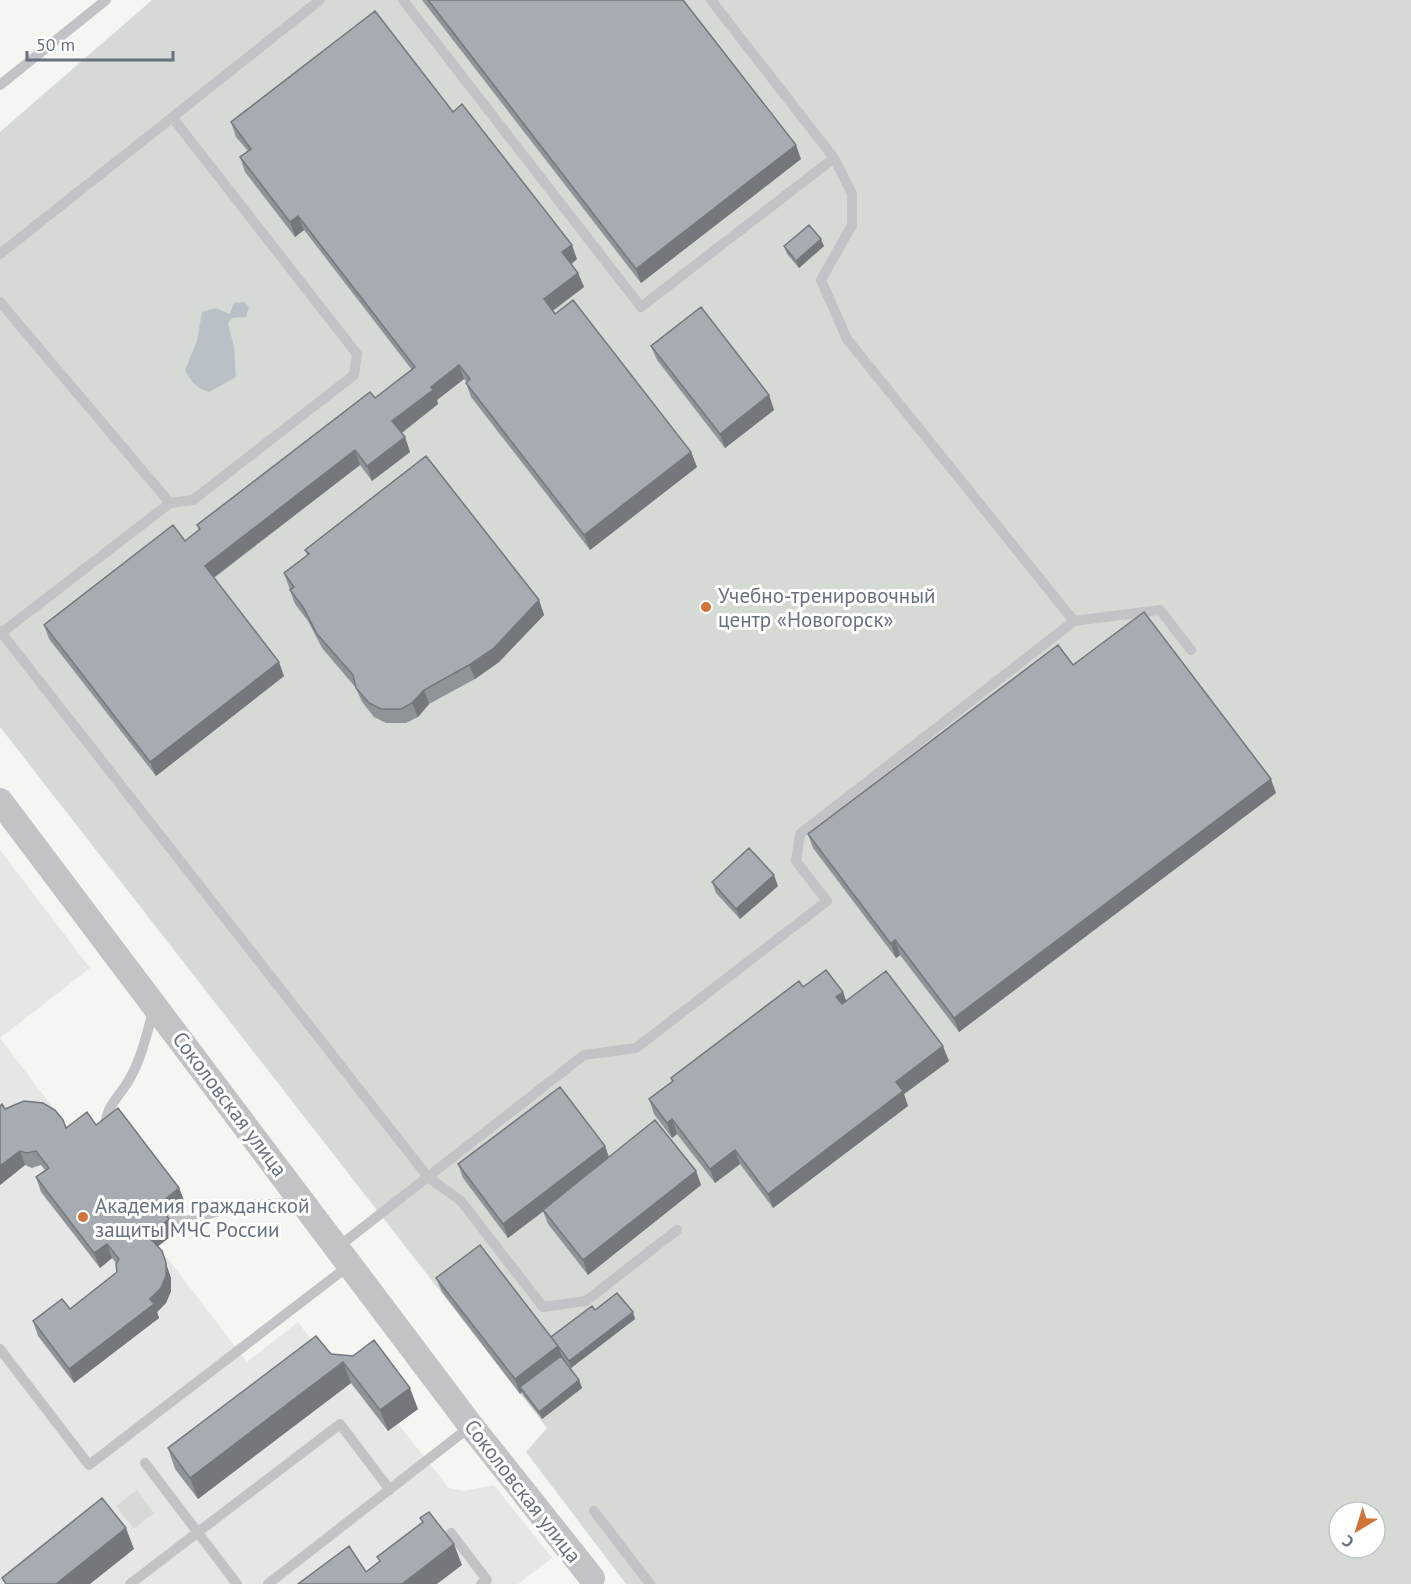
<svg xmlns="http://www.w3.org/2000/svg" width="1411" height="1584" viewBox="0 0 1411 1584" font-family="'PT Sans',sans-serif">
  <rect width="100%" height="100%" fill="#f5f5f2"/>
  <path fill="#e5e6e5" d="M 0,850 L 90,968 L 0,1038 L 76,1138 L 123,1123 L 185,1203 L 163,1219 L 174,1234 L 158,1246 L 247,1362 L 298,1322 L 324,1357 L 381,1361 L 418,1409 L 398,1424 L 449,1488 L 464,1491 L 494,1485 L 552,1558 L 518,1584 L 0,1584 Z"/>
  <path fill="#d5dbd4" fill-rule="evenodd" d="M 152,0 L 1411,0 L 1411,1584 L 626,1584 L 526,1452 L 547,1428 L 0,727 L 0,132 ZM 1339,1512 L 1375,1512 L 1375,1548 L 1339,1548 Z
    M 137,1490 L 154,1513 L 134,1529 L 116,1506 Z"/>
  <path fill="#b9c1c6" d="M 244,302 L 249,307 L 246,317 L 232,318 L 228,323 L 234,347 L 236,377 L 209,392 C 196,388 191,381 185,370 L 197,341 L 202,312 L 216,308 L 230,314 L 234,303 Z"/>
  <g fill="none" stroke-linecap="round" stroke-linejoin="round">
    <path stroke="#c1c3c7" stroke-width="10" d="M 403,0 L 641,307 L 834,158 L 711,0
      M 0,85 L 106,0
      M 834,158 L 852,194 L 852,225 L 821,280 L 847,339 L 1074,621
      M 0,254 L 320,0
      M 0,302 L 170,503
      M 0,631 L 428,1177 L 461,1201 L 543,1307 L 586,1301 L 677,1230
      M 0,634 L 170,503 L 193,500 L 354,375 L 357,354 L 172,117
      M 107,1130 C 101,1111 120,1096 129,1080 C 142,1058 147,1032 154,1008
      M 170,1214 L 180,1220 L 187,1221 L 238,1205 L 300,1203
      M 338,1247 L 584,1055 L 636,1048 L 827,901 L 796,861 L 800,834 L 1074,621 L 1160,610 L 1191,650
      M 0,1349 L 89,1465 L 351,1264
      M 145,1463 L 237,1584
      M 594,1511 L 650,1584
      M 451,1533 L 487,1580 L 481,1584
      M 130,1584 L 340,1424 L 390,1490
      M 268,1584 L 471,1426"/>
    <path stroke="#c1c3c7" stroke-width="26" d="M 0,801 L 471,1426 L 592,1578"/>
  </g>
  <path fill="#8f9499" d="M 422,0 L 683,0 L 801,159 L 641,283 Z
    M 453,112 L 577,259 L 571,264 L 578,273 L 584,287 L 553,311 L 691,452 L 697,467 L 590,550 L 471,397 L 466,383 L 467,382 L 464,379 L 437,400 L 438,404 L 401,433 L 405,437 L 410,452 L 372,481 L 360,465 L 214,578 L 284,676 L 156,776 L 49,639 L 44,625 L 185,541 L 199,530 L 197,525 L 375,398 L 412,370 L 304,230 L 295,237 L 245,172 L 240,157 L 248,151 L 236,137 L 231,122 Z
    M 784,246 L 824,246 L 799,268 L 787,254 Z
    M 651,346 L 769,395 L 774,410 L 725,448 L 657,360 Z
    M 305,550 L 539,600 L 544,615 L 499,662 L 475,679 L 429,704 L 418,717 L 406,723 L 386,723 L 374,717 L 362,702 L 356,688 L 322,648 L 308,621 L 295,604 L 290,590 L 284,573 L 307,555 Z
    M 1073,665 L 1276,793 L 959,1032 L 900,955 L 896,958 L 813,848 L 808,834 Z
    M 712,882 L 778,886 L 740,919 L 716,893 Z
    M 803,987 L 843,992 L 846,1001 L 949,1061 L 904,1094 L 908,1106 L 773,1208 L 740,1164 L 715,1183 L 677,1134 L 672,1138 L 654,1114 L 649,1099 L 672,1082 L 671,1078 Z
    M 0,1106 L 5,1109 L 66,1128 L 96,1125 L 179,1188 L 185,1203 L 167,1216 L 169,1219 L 174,1234 L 158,1246 L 171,1278 L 171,1291 L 166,1303 L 157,1312 L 159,1318 L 74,1383 L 38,1336 L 33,1321 L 70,1309 L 117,1272 L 116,1263 L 112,1258 L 100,1268 L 41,1192 L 36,1177 L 45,1170 L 41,1165 L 32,1168 L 25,1165 L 0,1185 Z
    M 605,1146 L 609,1157 L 696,1171 L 701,1185 L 588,1275 L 548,1224 L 543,1211 L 508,1238 L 463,1178 L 458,1164 Z
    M 436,1278 L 551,1337 L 595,1310 L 635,1319 L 571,1368 L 562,1357 L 579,1380 L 582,1388 L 542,1419 L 523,1395 L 522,1392 L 520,1394 L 442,1292 Z
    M 331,1354 L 418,1409 L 388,1431 L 351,1383 L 198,1499 L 175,1469 L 168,1448 Z"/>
  <path fill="#74787d" d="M 796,145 L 801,159 L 641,283 L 636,269 Z
    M 298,216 L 304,230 L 295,237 L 290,222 Z
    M 821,239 L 824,246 L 799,268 L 796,261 Z
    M 572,245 L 577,259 L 568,267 L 562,252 Z
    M 578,273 L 584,287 L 549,313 L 544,299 Z
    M 459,365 L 464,379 L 437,400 L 438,404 L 398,436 L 392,421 L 431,387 Z
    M 769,395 L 774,410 L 725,448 L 720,434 Z
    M 405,437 L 410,452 L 372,481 L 367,466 Z
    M 355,450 L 360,465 L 210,580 L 205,566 Z
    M 691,452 L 697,467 L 590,550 L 584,535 Z
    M 539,600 L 544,615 L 499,662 L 475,679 L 469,665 Z
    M 279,662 L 284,676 L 156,776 L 150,762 Z
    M 424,690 L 429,704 L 418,717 L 412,703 Z
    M 1271,779 L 1276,793 L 959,1032 L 954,1018 Z
    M 774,875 L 778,886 L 740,919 L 736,909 Z
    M 895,940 L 900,955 L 896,958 L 891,944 Z
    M 843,992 L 848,1006 L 842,1011 L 836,997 Z
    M 943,1046 L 949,1061 L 904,1094 L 908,1106 L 773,1208 L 768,1194 L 896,1082 Z
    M 672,1119 L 677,1134 L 672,1138 L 667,1123 Z
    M 605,1146 L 610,1161 L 508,1238 L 503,1224 Z
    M 735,1150 L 740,1164 L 715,1183 L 710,1169 Z
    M 20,1151 L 25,1165 L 0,1185 L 0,1166 Z
    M 696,1171 L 701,1185 L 588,1275 L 583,1260 Z
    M 179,1188 L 185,1203 L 163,1219 L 158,1205 Z
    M 169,1219 L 174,1234 L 153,1250 L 148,1236 Z
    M 107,1244 L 112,1258 L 100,1268 L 94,1253 Z
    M 162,1251 L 171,1278 L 171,1291 L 166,1303 L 157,1312 L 159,1318 L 74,1383 L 69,1369 L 150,1299 Z
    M 633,1312 L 635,1319 L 571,1368 L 569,1361 Z
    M 558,1346 L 563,1360 L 520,1387 L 522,1392 L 520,1394 L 515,1379 Z
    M 343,1362 L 351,1383 L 198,1499 L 190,1478 Z
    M 579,1380 L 582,1388 L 542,1419 L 539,1412 Z
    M 410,1388 L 418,1409 L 388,1431 L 380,1410 Z
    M 126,1528 L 134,1549 L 90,1584 L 56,1584 Z
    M 454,1544 L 462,1565 L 437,1584 L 402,1584 Z"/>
  <path fill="#a6acb2" stroke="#74787d" stroke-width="1.5" d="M 428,0 L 683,0 L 796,145 L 636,269 Z
    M 375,11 L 453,112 L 462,104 L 572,245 L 562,252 L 578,273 L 544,299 L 555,314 L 573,300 L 691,452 L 584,535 L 466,383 L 470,379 L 459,365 L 431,387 L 433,390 L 392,421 L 405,437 L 367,466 L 355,450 L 205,566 L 279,662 L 150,762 L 44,625 L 173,525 L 185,541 L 200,529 L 197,525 L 370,392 L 375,398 L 415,367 L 298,216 L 290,222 L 240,157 L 251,149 L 231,122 Z
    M 809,225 L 821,239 L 796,261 L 784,246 Z
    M 701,307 L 769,395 L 720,434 L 651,346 Z
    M 426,456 L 539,600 L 494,648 L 469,665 L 424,690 L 412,703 L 401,709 L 381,709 L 369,703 L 356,688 L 353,675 L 317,634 L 303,607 L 290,590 L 294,587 L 284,573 L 309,554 L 305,550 Z
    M 1144,612 L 1271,779 L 954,1018 L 895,940 L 891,944 L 808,834 L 1058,645 L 1073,665 Z
    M 749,848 L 774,875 L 736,909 L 712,882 Z
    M 826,970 L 843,992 L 836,997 L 842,1004 L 886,971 L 943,1046 L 896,1082 L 903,1091 L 768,1194 L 735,1150 L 710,1169 L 672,1119 L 667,1123 L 649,1099 L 673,1081 L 671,1078 L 799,981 L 803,987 Z
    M 560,1087 L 605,1146 L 503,1224 L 458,1164 Z
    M 24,1101 L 43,1103 L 55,1110 L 63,1120 L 66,1128 L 87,1112 L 96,1125 L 118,1108 L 179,1188 L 158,1205 L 169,1219 L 148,1236 L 162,1251 L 166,1263 L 166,1276 L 161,1288 L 150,1299 L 154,1304 L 69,1369 L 33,1321 L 62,1299 L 70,1309 L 117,1272 L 116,1264 L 119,1259 L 107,1244 L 94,1253 L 36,1177 L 49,1168 L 36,1151 L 27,1153 L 20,1151 L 0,1166 L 0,1106 L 2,1104 L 5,1109 Z
    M 655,1120 L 696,1171 L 583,1260 L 543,1210 Z
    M 480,1245 L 558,1346 L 515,1379 L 436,1278 Z
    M 617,1293 L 633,1312 L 569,1361 L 551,1337 L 592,1306 L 595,1310 Z
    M 316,1336 L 331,1354 L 353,1356 L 374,1340 L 410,1388 L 380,1410 L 343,1362 L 190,1478 L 168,1448 Z
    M 561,1356 L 579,1380 L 539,1412 L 520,1387 Z
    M 102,1498 L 126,1528 L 56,1584 L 6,1584 L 2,1578 Z
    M 429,1512 L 454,1544 L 402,1584 L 298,1584 L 349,1546 L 366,1572 L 380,1561 L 377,1557 L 423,1522 L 420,1518 Z"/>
  <g fill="#d07437" stroke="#fff" stroke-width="2">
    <circle cx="706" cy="607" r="6"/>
    <circle cx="83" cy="1217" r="6"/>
  </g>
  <g text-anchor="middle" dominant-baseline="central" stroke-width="6" stroke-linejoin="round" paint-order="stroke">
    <g font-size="21" fill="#677180" stroke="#fff" text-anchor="start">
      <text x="718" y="595">Учебно-тренировочный<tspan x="718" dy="24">центр «Новогорск»</tspan></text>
      <text x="95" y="1205">Академия гражданской<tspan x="95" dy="24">защиты МЧС России</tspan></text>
    </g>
    <g font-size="21" fill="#677180" stroke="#fff">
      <text transform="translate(230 1104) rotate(53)">Соколовская улица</text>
      <text transform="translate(523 1491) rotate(52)">Соколовская улица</text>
    </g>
  </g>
  <g transform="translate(1357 1530) rotate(218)"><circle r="28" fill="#ffffff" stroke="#c2c6cc" stroke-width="1.5"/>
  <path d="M0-4.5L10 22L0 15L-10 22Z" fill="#d07437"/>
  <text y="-9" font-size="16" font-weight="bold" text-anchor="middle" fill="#677180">С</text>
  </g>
  <path d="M27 51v9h146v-9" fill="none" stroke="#677180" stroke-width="3"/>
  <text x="36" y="51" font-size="18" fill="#677180" stroke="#ffffff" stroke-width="4.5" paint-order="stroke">50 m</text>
</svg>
